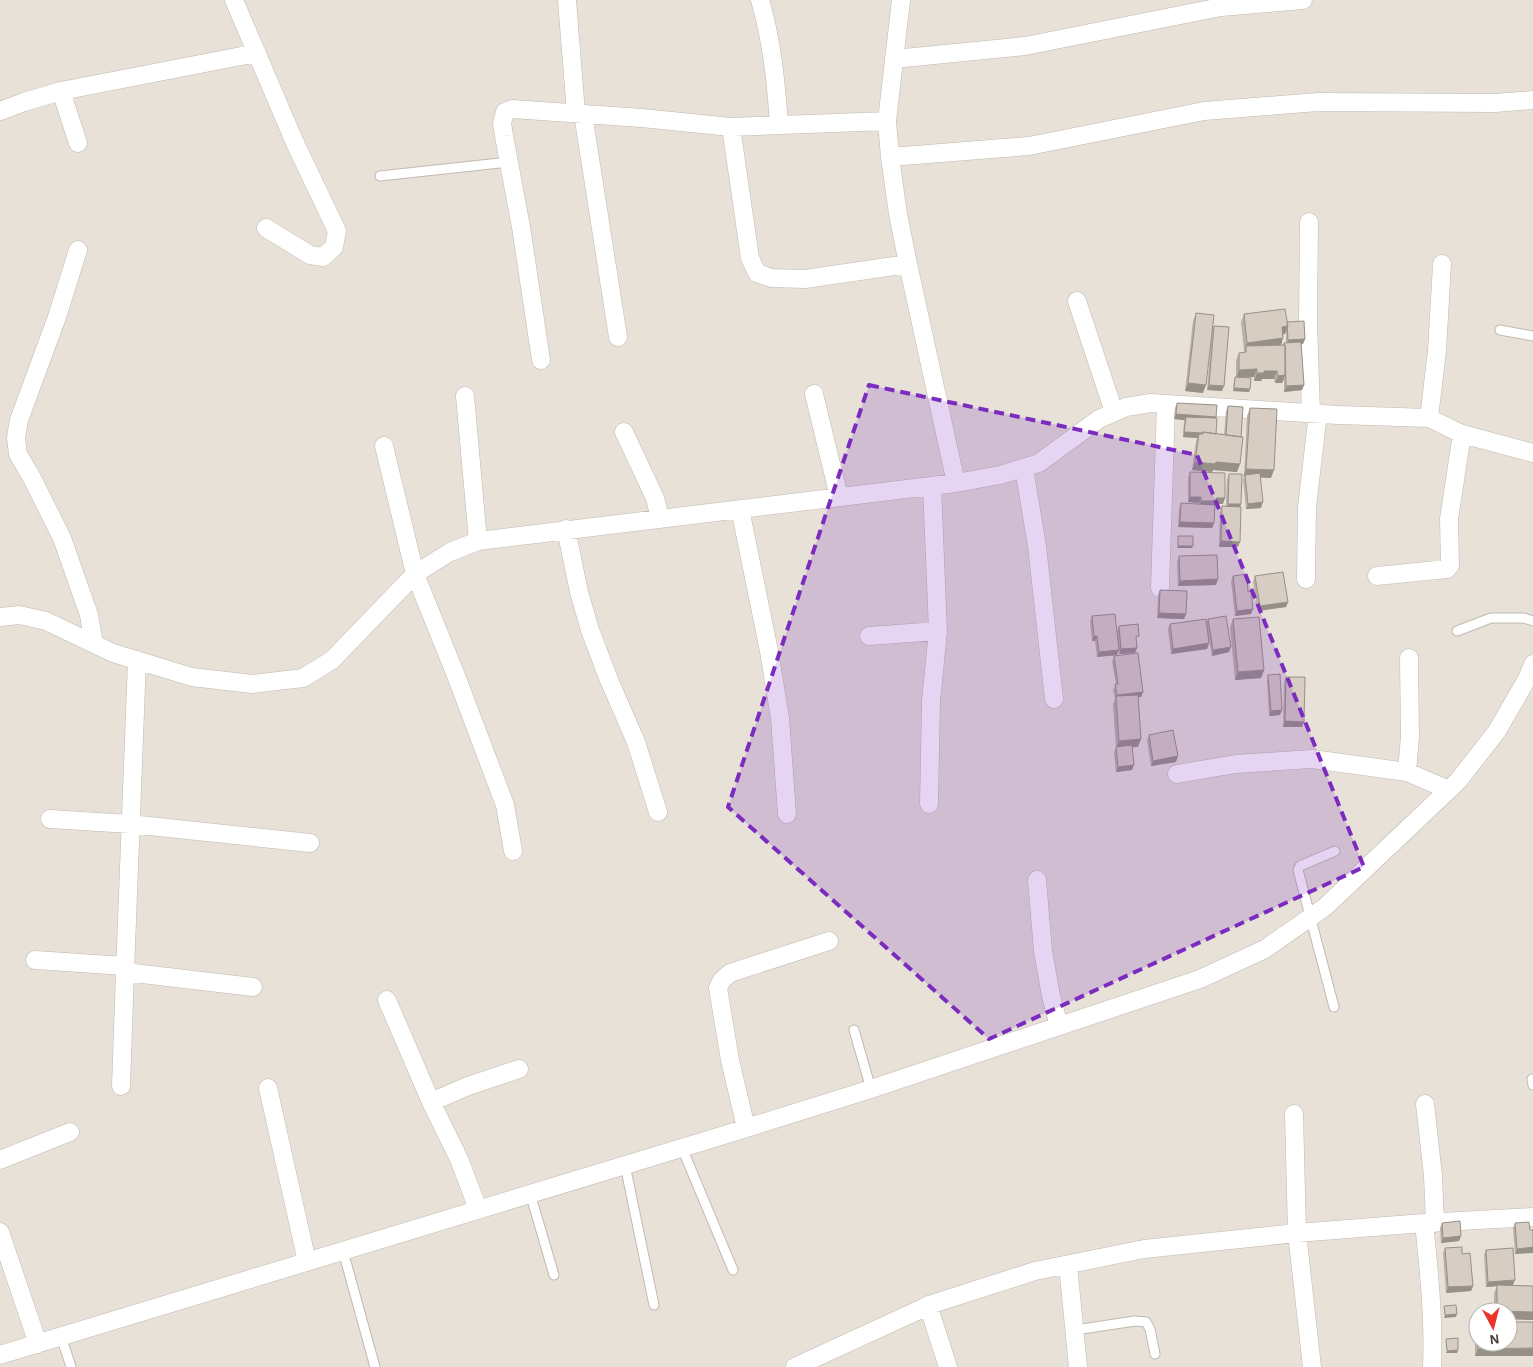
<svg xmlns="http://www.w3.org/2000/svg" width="1533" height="1367" viewBox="0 0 1533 1367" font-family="'Alegreya Sans',sans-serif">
  <rect width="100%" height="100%" fill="#f4f0e9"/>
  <path fill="#e7e1d8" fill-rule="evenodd" d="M 0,0 L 1533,0 L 1533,1367 L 0,1367 ZM 1478,1312 L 1508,1312 L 1508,1342 L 1478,1342 Z"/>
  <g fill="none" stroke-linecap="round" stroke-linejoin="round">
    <g stroke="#c2b9af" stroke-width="11">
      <path id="service" d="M 380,176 L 509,162
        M 1500,330 L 1533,336
        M 1457,631 L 1491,618 L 1524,618 L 1533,621
        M 1334,1007 L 1298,870 L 1300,866 L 1335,851
        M 854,1030 L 871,1089
        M 1532,1079 L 1533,1085
        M 682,1148 L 733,1270
        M 625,1165 L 654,1305
        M 530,1193 L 554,1275
        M 343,1251 L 375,1367
        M 1075,1330 L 1135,1321 L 1146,1322 L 1150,1329 L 1155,1354
        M 61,1336 L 71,1367"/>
    </g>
    <g stroke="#c2b9af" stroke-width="19">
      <path id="minor" d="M 234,0 L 295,143 L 337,231 L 334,247 L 323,257 L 310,255 L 266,228
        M 567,0 L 576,113
        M 760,0 C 772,41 776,82 779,124
        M 901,0 L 887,121 L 890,157 L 898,214 L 908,264 L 956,483
        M 894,59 L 1025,46 L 1221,7 L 1303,0
        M 61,91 L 78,143
        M 0,111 L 24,102 L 61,91 L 257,53
        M 583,114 L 618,337
        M 731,127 L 750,258 L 757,273 L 771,278 L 805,279 L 908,264
        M 890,157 L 1029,146 L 1204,111 L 1318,102 L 1495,103 L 1533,100
        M 1309,222 L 1308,322 L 1311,413
        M 78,250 L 57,317 L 19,420 L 16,438 L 18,454 L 32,478 L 62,538 L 89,615 L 94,644
        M 1077,301 L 1114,412
        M 541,360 L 521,227 L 504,136 L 502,123 L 505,112 L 512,109 L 642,118 L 731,127 L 887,121
        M 814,394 L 839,497
        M 465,396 L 478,541
        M 1429,418 L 1437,351 L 1442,264
        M 624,432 L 655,498 L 660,518
        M 384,446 L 415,574 L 455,673 L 505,805 L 513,851
        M 1024,468 L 1037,546 L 1054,699
        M 740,509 L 769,651 L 780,718 L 787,814
        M 566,529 L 579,592 L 590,630 L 609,680 L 636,742 L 658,812
        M 1377,576 L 1447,569 L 1450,565 L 1449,519 L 1462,434
        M 1306,579 L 1307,507 L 1318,413
        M 1160,588 L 1166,404
        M 0,617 L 19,615 L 46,621 L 113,653 L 192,677 L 252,684 L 303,678 L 332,660 L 415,574 L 450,552 L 478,541 L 956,483 L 1000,475 L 1039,463 L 1099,419 L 1126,407 L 1151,403 L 1338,415 L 1429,418 L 1462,434 L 1533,453
        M 869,636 L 938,631
        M 137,660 L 125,972 L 253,987
        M 1407,772 L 1410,736 L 1409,658
        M 1177,774 L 1236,764 L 1312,759 L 1407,772 L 1449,790
        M 929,804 L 931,701 L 938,631 L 932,486
        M 50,819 L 130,824 L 310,843
        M 1037,880 L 1043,951 L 1051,996 L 1059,1026
        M 35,960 L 125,966
        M 387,1000 L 431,1102 L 459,1159 L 478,1209
        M 121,1086 L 125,972
        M 268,1088 L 307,1262
        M 431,1102 L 468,1086 L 519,1069
        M 1425,1104 L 1433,1176 L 1435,1223
        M 1294,1114 L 1297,1233 L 1312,1367
        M 746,1128 L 730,1060 L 718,988 L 722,980 L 730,973 L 829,941
        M 0,1160 L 70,1132
        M 1424,1223 C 1429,1271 1434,1319 1432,1367
        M 0,1232 L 38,1344
        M 1068,1265 L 1078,1367
        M 928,1305 L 948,1367
        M 0,1355 L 721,1136 L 871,1089 L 1200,979 L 1265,949 L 1325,907 L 1458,781 L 1497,731 L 1527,679 L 1533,664
        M 795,1367 L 932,1304 L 1035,1271 L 1144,1249 L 1297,1233 L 1424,1223 L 1533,1217"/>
    </g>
    <use href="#service" stroke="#fff" stroke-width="9"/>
    <use href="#minor" stroke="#fff" stroke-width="18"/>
  </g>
  <path fill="#b9b0a7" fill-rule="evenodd" d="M 1196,313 L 1203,393 L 1185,391 L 1193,321 Z
    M 1244,314 L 1287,322 L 1305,339 L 1303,344 L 1301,344 L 1304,385 L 1302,390 L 1284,392 L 1284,380 L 1282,383 L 1275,383 L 1274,379 L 1262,379 L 1261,381 L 1254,381 L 1254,377 L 1243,377 L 1250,389 L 1249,392 L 1233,391 L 1234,380 L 1235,377 L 1236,377 L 1236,360 L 1239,353 L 1244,352 L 1244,351 L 1241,322 ZM 1286,332 L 1286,343 L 1284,343 L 1283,345 L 1281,345 L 1283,334 L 1285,334 Z
    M 1214,326 L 1222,391 L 1207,390 L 1212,331 Z
    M 1177,403 L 1216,417 L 1216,434 L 1224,435 L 1226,411 L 1228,406 L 1237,472 L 1213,470 L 1212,472 L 1192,470 L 1196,441 L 1197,438 L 1183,437 L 1184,420 L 1174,419 L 1175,408 Z
    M 1250,408 L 1271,478 L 1260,477 L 1261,508 L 1246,509 L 1243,480 L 1244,477 L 1247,416 Z
    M 1190,472 L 1223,504 L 1215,504 L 1214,523 L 1212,528 L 1178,527 L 1179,509 L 1181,503 L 1199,504 L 1199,503 L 1188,502 L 1188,478 Z
    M 1229,474 L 1241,504 L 1240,507 L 1238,547 L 1219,547 L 1220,511 L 1222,506 L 1226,506 L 1227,479 Z
    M 1179,556 L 1216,585 L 1178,586 L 1177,562 Z
    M 1233,576 L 1248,592 L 1251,614 L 1235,616 L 1231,581 Z
    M 1255,576 L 1288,602 L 1286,607 L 1258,611 L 1253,582 Z
    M 1160,590 L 1186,614 L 1184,619 L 1157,618 L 1158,595 Z
    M 1092,616 L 1118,645 L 1117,631 L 1119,626 L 1137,642 L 1137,648 L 1135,653 L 1119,654 L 1119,650 L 1117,655 L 1097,657 L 1095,641 L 1092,641 L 1090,622 Z
    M 1208,619 L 1231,647 L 1229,652 L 1212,656 L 1206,624 Z
    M 1233,619 L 1264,670 L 1261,678 L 1235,680 L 1230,627 Z
    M 1170,624 L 1209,643 L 1207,649 L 1171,654 L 1168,629 Z
    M 1114,656 L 1143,692 L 1141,697 L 1138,697 L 1138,747 L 1132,747 L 1132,770 L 1116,772 L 1114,752 L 1116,748 L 1113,704 L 1115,699 L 1113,690 L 1116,684 L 1112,662 Z
    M 1268,675 L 1280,715 L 1269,716 L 1267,681 Z
    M 1286,677 L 1302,727 L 1283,727 L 1284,682 Z
    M 1149,735 L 1176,762 L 1151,766 L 1147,740 Z
    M 1442,1223 L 1461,1236 L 1459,1241 L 1441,1243 L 1440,1228 Z
    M 1515,1223 L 1530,1230 L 1515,1254 L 1513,1228 Z
    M 1445,1248 L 1462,1254 L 1473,1286 L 1471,1291 L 1446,1293 L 1443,1253 Z
    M 1486,1250 L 1513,1285 L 1507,1285 L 1533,1320 L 1508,1319 L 1508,1312 L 1494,1312 L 1494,1293 L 1497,1286 L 1486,1287 L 1484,1255 Z
    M 1533,1322 L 1475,1356 L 1475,1331 L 1478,1323 Z"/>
  <path fill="#969088" d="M 1288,326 L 1285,334 L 1279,335 L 1282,327 Z
    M 1283,338 L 1281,346 L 1246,346 L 1244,351 L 1247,343 Z
    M 1305,339 L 1303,344 L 1286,345 L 1288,340 Z
    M 1257,369 L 1254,377 L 1236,378 L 1239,370 Z
    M 1264,371 L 1277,371 L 1274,379 L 1262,379 L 1261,381 L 1254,381 L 1257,373 Z
    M 1285,375 L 1282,383 L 1275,383 L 1278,376 Z
    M 1188,383 L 1206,385 L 1203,393 L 1185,391 Z
    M 1209,385 L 1224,386 L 1222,391 L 1207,390 Z
    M 1304,385 L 1302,390 L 1284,392 L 1286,386 Z
    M 1234,388 L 1250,389 L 1249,392 L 1233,391 Z
    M 1176,414 L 1216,417 L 1214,422 L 1186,417 L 1184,420 L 1174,419 Z
    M 1184,432 L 1203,433 L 1199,434 L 1197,438 L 1183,437 Z
    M 1195,462 L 1216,462 L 1240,464 L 1237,472 L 1213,470 L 1212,472 L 1192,470 Z
    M 1246,469 L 1274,470 L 1271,478 L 1245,477 L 1245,475 L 1243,477 Z
    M 1190,497 L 1201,497 L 1199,503 L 1188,502 Z
    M 1216,498 L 1225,498 L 1223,504 L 1215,504 L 1214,506 L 1199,506 L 1201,501 Z
    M 1263,502 L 1261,508 L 1246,509 L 1248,504 Z
    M 1228,504 L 1241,504 L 1239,510 L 1226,509 Z
    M 1180,522 L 1214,523 L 1212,528 L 1178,527 Z
    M 1221,541 L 1240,542 L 1238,547 L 1219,547 Z
    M 1178,546 L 1193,546 L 1192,548 L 1177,548 Z
    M 1218,579 L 1216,585 L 1178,586 L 1180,581 Z
    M 1288,602 L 1286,607 L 1258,611 L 1260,606 Z
    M 1253,609 L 1251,614 L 1235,616 L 1237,611 Z
    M 1159,613 L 1186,614 L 1184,619 L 1157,618 Z
    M 1094,636 L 1097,636 L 1095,641 L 1092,641 Z
    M 1209,643 L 1207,649 L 1171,654 L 1173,649 Z
    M 1231,647 L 1229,652 L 1212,656 L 1213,650 Z
    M 1137,648 L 1135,653 L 1119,654 L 1121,649 Z
    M 1119,650 L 1117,655 L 1097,657 L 1099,652 Z
    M 1264,670 L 1261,678 L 1235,680 L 1238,672 Z
    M 1143,692 L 1141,697 L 1116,700 L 1117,695 Z
    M 1282,710 L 1280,715 L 1269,716 L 1271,711 Z
    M 1285,721 L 1304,722 L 1302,727 L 1283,727 Z
    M 1141,739 L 1138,747 L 1116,748 L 1119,741 Z
    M 1178,756 L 1176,762 L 1151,766 L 1153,761 Z
    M 1134,765 L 1132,770 L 1116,772 L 1118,767 Z
    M 1461,1236 L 1459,1241 L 1441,1243 L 1443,1238 Z
    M 1533,1247 L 1533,1253 L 1515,1254 L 1517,1249 Z
    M 1515,1280 L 1513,1285 L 1486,1287 L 1488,1282 Z
    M 1473,1286 L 1471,1291 L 1446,1293 L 1448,1287 Z
    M 1497,1311 L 1533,1312 L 1533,1320 L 1508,1319 L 1508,1312 L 1497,1312 Z
    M 1457,1314 L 1456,1317 L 1444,1318 L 1445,1315 Z
    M 1533,1348 L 1533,1356 L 1475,1356 L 1478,1349 Z
    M 1458,1350 L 1457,1353 L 1446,1353 L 1447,1351 Z"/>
  <path fill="#d7cdc2" stroke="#969088" d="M 1285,309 L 1288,326 L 1282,327 L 1283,338 L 1247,343 L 1244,314 Z
    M 1196,313 L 1214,315 L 1206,385 L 1188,383 Z
    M 1304,321 L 1305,339 L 1288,340 L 1287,322 Z
    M 1214,326 L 1229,327 L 1224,386 L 1209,385 Z
    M 1301,342 L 1304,385 L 1286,386 L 1285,345 L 1284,345 L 1284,343 Z
    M 1285,345 L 1285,375 L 1278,376 L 1277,371 L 1264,371 L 1264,373 L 1257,373 L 1257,369 L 1239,370 L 1239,353 L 1246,352 L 1246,346 Z
    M 1235,377 L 1251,378 L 1250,389 L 1234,388 Z
    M 1177,403 L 1217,405 L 1216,417 L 1176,414 Z
    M 1228,406 L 1243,407 L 1241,437 L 1226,435 Z
    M 1250,408 L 1277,409 L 1274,470 L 1246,469 Z
    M 1186,417 L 1217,418 L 1216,434 L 1203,432 L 1203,433 L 1184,432 Z
    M 1203,432 L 1243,437 L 1240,464 L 1216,462 L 1215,464 L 1195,462 L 1199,434 L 1203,434 Z
    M 1190,472 L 1225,473 L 1225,498 L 1216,498 L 1216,501 L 1201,501 L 1201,497 L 1190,497 Z
    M 1260,473 L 1263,502 L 1248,504 L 1245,475 Z
    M 1229,474 L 1242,474 L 1241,504 L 1228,504 Z
    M 1181,503 L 1215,505 L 1214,523 L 1180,522 Z
    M 1222,506 L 1241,507 L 1240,542 L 1221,541 Z
    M 1178,536 L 1193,536 L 1193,546 L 1178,546 Z
    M 1217,555 L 1218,579 L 1180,581 L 1179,556 Z
    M 1283,572 L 1288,602 L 1260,606 L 1255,576 Z
    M 1247,574 L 1248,592 L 1251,591 L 1253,609 L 1237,611 L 1233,576 Z
    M 1160,590 L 1187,591 L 1186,614 L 1159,613 Z
    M 1115,614 L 1119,650 L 1099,652 L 1097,636 L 1094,636 L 1092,616 Z
    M 1226,616 L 1231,647 L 1213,650 L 1208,619 Z
    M 1259,617 L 1264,670 L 1238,672 L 1233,619 Z
    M 1206,619 L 1209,643 L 1173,649 L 1170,624 Z
    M 1138,624 L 1139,636 L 1136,637 L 1137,648 L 1121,649 L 1119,626 Z
    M 1138,653 L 1143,692 L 1117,695 L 1115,684 L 1118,684 L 1114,656 Z
    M 1280,674 L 1282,710 L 1271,711 L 1268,675 Z
    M 1286,677 L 1305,677 L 1304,722 L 1285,721 Z
    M 1138,695 L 1141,739 L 1119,741 L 1116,696 Z
    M 1173,730 L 1178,756 L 1153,761 L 1149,735 Z
    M 1132,745 L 1134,765 L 1118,767 L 1116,747 Z
    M 1460,1221 L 1461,1236 L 1443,1238 L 1442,1223 Z
    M 1529,1222 L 1530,1230 L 1533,1230 L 1533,1247 L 1517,1249 L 1515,1223 Z
    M 1462,1247 L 1462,1254 L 1470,1253 L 1473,1286 L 1448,1287 L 1445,1248 Z
    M 1513,1248 L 1515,1280 L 1488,1282 L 1486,1250 Z
    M 1497,1285 L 1533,1286 L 1533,1312 L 1497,1311 Z
    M 1456,1305 L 1457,1314 L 1445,1315 L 1444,1306 Z
    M 1508,1322 L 1533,1322 L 1533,1348 L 1478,1349 L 1478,1323 L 1478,1342 L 1508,1342 Z
    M 1458,1338 L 1458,1350 L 1447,1351 L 1446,1339 Z"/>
  <path fill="#7b2cbf" fill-opacity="0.2" stroke="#7b2cbf" stroke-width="4" stroke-dasharray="10 6" stroke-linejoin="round" d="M 869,385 L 1197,455 L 1364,867 L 989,1039 L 728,807 Z"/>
  <g transform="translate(1493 1327) rotate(173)"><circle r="24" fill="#ffffff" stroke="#b5b3af"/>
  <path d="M0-4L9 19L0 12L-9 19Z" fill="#ec3428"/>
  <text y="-8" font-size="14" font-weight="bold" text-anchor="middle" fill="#474038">N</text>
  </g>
</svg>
